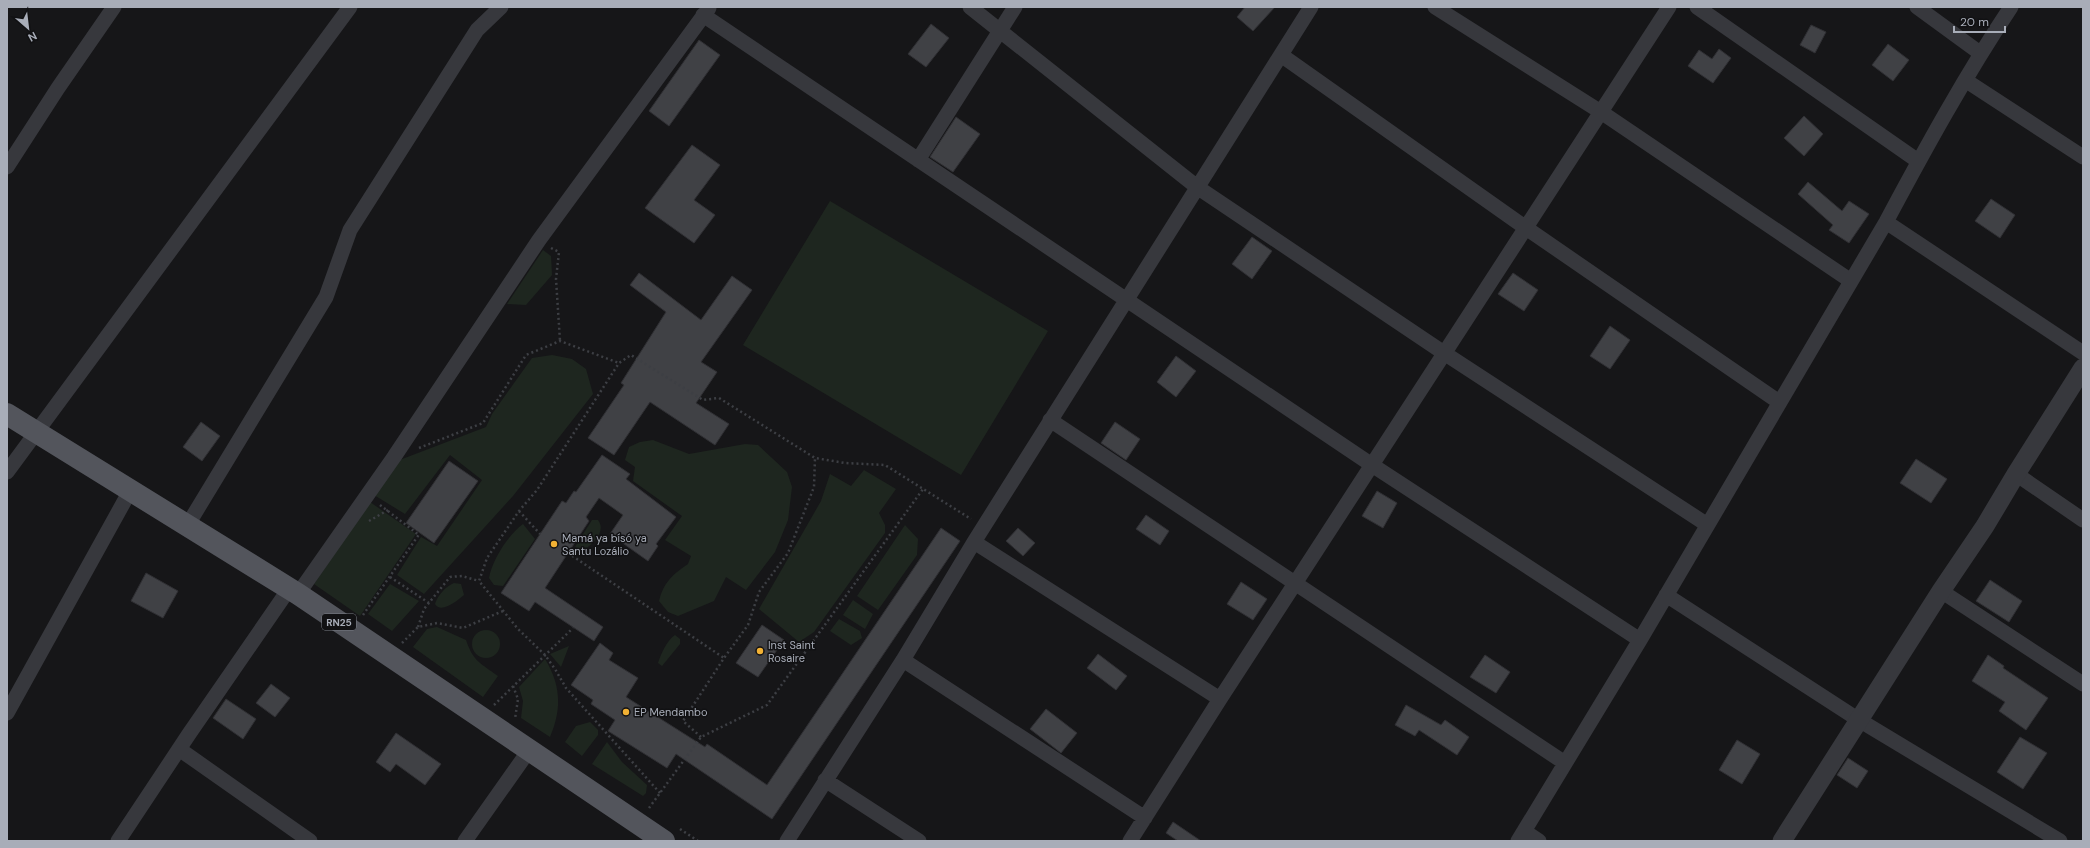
<svg xmlns="http://www.w3.org/2000/svg" width="2090" height="848" viewBox="0 0 2090 848" font-family="'DM Sans',sans-serif">
  <rect width="100%" height="100%" fill="#161618"/>
  <path fill="#1e261f" d="M 830,201 L 1048,331 L 961,475 L 743,345 Z
    M 543,250 L 551,256 L 552,275 L 526,305 L 507,304 Z
    M 552,355 L 572,359 L 586,369 L 593,394 L 513,496 L 424,594 L 397,575 L 421,537 L 437,546 L 482,480 L 450,455 L 405,514 L 374,495 L 397,461 L 486,427 L 492,414 L 532,358 Z
    M 653,440 L 689,454 L 745,444 L 758,445 L 787,472 L 792,487 L 788,520 L 775,552 L 746,590 L 726,577 L 714,601 L 678,616 L 668,612 L 659,601 C 663,583 673,574 688,564 L 691,556 L 665,540 L 682,516 L 633,481 L 635,467 L 625,460 L 629,447 L 640,442 Z
    M 864,470 L 896,489 L 879,513 L 885,525 L 885,533 L 814,632 L 799,642 L 759,609 L 821,501 L 830,474 L 851,486 Z
    M 370,502 L 416,534 L 360,616 L 314,584 Z
    M 592,520 L 598,520 C 607,532 592,545 582,551 L 575,547 Z
    M 523,524 L 535,539 L 503,586 L 494,585 L 489,578 C 492,560 508,535 523,524 Z
    M 905,525 L 918,539 L 917,555 L 878,610 L 857,596 Z
    M 454,583 L 461,584 L 464,595 C 457,601 441,614 435,604 C 437,596 446,586 454,583 Z
    M 390,584 L 419,601 L 392,631 L 368,614 Z
    M 853,600 L 873,614 L 865,629 L 843,615 Z
    M 839,619 L 860,631 L 862,638 L 851,645 L 830,631 Z
    M 437,627 L 466,640 C 473,661 480,663 498,676 L 483,697 L 413,647 L 427,629 Z
    M472 644a14 14 0 1 1 28 0a14 14 0 1 1-28 0Z
    M 675,635 L 680,639 L 680,644 L 662,666 L 658,663 C 661,654 667,640 675,635 Z
    M 569,646 L 561,667 L 550,654 Z
    M 545,659 C 561,685 562,709 550,737 L 521,718 L 523,701 L 519,687 Z
    M 590,722 L 598,730 L 598,735 L 582,756 L 565,742 L 576,726 Z
    M 607,742 L 622,762 L 647,785 L 646,793 L 643,796 L 592,764 Z"/>
  <path fill="#404145" stroke="#303034" d="M 1245,7 L 1275,7 L 1253,31 L 1237,17 Z
    M 931,24 L 949,38 L 926,67 L 908,54 Z
    M 1811,25 L 1826,32 L 1815,53 L 1800,45 Z
    M 699,40 L 720,55 L 669,126 L 649,111 Z
    M 1888,44 L 1909,60 L 1893,81 L 1872,65 Z
    M 1719,49 L 1731,58 L 1713,83 L 1688,66 L 1699,50 L 1712,59 Z
    M 1804,116 L 1823,134 L 1804,156 L 1784,138 Z
    M 956,117 L 980,134 L 953,172 L 930,157 Z
    M 692,145 L 720,165 L 694,200 L 715,215 L 694,243 L 645,208 Z
    M 1808,182 L 1842,211 L 1849,201 L 1869,214 L 1849,243 L 1829,230 L 1833,225 L 1798,194 Z
    M 1991,199 L 2015,215 L 2000,238 L 1975,221 Z
    M 1252,237 L 1272,251 L 1252,279 L 1232,264 Z
    M 639,273 L 701,320 L 732,276 L 752,290 L 701,362 L 717,372 L 696,403 L 729,424 L 715,445 L 650,402 L 614,455 L 588,438 L 624,385 L 621,383 L 666,312 L 630,285 Z
    M 1513,273 L 1538,290 L 1524,311 L 1498,294 Z
    M 1610,326 L 1630,340 L 1610,369 L 1590,356 Z
    M 1176,356 L 1196,371 L 1176,397 L 1157,382 Z
    M 201,422 L 220,436 L 202,461 L 183,447 Z
    M 1115,422 L 1140,439 L 1126,460 L 1101,443 Z
    M 602,455 L 630,474 L 626,479 L 676,517 L 656,544 L 658,546 L 648,561 L 610,534 L 623,515 L 599,498 L 586,517 L 589,521 L 545,588 L 603,627 L 594,641 L 535,602 L 529,611 L 501,593 L 562,501 L 566,503 L 574,491 L 576,492 Z
    M 1916,459 L 1947,479 L 1931,503 L 1900,483 Z
    M 449,461 L 478,481 L 434,543 L 406,523 Z
    M 1377,491 L 1397,503 L 1383,528 L 1362,516 Z
    M 1146,515 L 1169,531 L 1160,545 L 1136,529 Z
    M 941,528 L 960,541 L 772,819 L 676,754 L 667,768 L 608,731 L 615,720 L 591,704 L 593,700 L 571,685 L 600,643 L 613,653 L 609,660 L 638,678 L 626,697 L 705,747 L 707,744 L 767,785 Z
    M 1018,528 L 1035,543 L 1023,556 L 1006,541 Z
    M 146,573 L 178,591 L 163,618 L 131,601 Z
    M 1990,580 L 2022,601 L 2009,622 L 1976,601 Z
    M 1241,582 L 1267,599 L 1253,620 L 1227,604 Z
    M 762,625 L 784,640 L 758,677 L 736,663 Z
    M 1098,654 L 1127,676 L 1116,690 L 1087,668 Z
    M 1485,655 L 1510,672 L 1496,693 L 1470,677 Z
    M 1988,655 L 2004,666 L 2003,668 L 2048,698 L 2026,730 L 1999,711 L 2005,702 L 1972,681 Z
    M 271,684 L 290,698 L 275,717 L 256,703 Z
    M 226,699 L 256,719 L 243,739 L 213,718 Z
    M 1406,705 L 1441,725 L 1445,720 L 1469,737 L 1457,755 L 1419,730 L 1415,736 L 1395,725 Z
    M 1046,709 L 1077,733 L 1061,753 L 1030,729 Z
    M 396,733 L 441,764 L 425,785 L 396,764 L 390,772 L 376,762 Z
    M 2020,737 L 2047,753 L 2023,789 L 1997,772 Z
    M 1737,740 L 1760,754 L 1742,784 L 1719,770 Z
    M 1848,758 L 1868,771 L 1857,788 L 1837,775 Z
    M 1173,822 L 1201,841 L 1178,841 L 1166,833 Z"/>
  <g fill="none" stroke-linecap="round" stroke-linejoin="round">
    <path stroke="#3d3f44" stroke-width="2.5" stroke-dasharray="2 3" stroke-linecap="butt" d="M 551,248 L 559,252 L 556,279 L 560,341
      M 419,448 L 483,423 L 526,355 L 560,341 L 619,363
      M 380,505 L 419,535
      M 519,511 L 540,534
      M 369,521 L 388,510
      M 568,553 L 724,658
      M 390,577 L 429,603
      M 363,615 L 420,533
      M 418,627 L 424,609 L 450,577 L 462,576 L 479,581
      M 402,643 L 418,627 L 437,623 L 463,628 L 503,611
      M 513,686 L 518,699 L 515,719
      M 494,705 L 573,628
      M 701,737 L 683,721 L 724,658 L 748,625 L 759,592 L 788,553 L 814,487 L 815,458
      M 660,793 L 566,688 L 555,669 L 545,655 L 518,629 L 479,581 L 487,558 L 519,511 L 537,490 L 619,363 L 631,355 L 703,400 L 719,398 L 815,458 L 845,463 L 885,465 L 971,519
      M 649,808 L 701,737 L 767,705 L 923,489
      M 680,829 L 698,841"/>
    <path stroke="#37383d" stroke-width="15" d="M 970,7 L 1197,187 L 1444,353 L 1706,524
      M 1435,7 L 1601,112 L 1851,281
      M 1697,7 L 1918,161
      M 1917,7 L 1980,53
      M 703,15 L 1372,465 L 1640,640
      M 1281,55 L 1526,228 L 1779,402
      M 1965,80 L 2083,157
      M 918,160 L 1015,7
      M 7,167 L 58,88 L 114,7
      M 1886,222 L 2083,353
      M 1050,420 L 1565,763
      M 7,472 L 350,7
      M 2016,474 L 2083,520
      M 187,526 L 326,297 L 350,230 L 477,30 L 501,7
      M 974,542 L 1220,699
      M 1941,591 L 2083,684
      M 298,594 L 394,457 L 539,240 L 709,8
      M 1666,595 L 1859,720 L 2060,841
      M 903,660 L 1145,818
      M 7,713 L 130,491
      M 179,749 L 310,841
      M 825,780 L 919,841
      M 1524,831 L 1539,841
      M 118,841 L 189,734 L 289,589
      M 465,841 L 530,749
      M 787,841 L 903,660 L 974,542 L 1311,7
      M 1130,841 L 1220,699 L 1669,7
      M 1518,841 L 1640,640 L 1886,222 C 1925,149 1965,76 2011,7"/>
    <path stroke="#37383d" stroke-width="19" d="M 1782,841 L 1941,591 L 1985,526 L 2016,474 L 2083,368"/>
    <path stroke="#53555c" stroke-width="22" d="M 7,414 L 298,594 L 664,841"/>
  </g>
  <g fill="#f2b134" stroke="#111113" stroke-width="1.5">
    <circle cx="554" cy="544" r="4"/>
    <circle cx="760" cy="651" r="4"/>
    <circle cx="626" cy="712" r="4"/>
  </g>
  <g text-anchor="middle" dominant-baseline="central" stroke-width="3" stroke-linejoin="round" paint-order="stroke">
    <rect fill="#111113" stroke="#7b7e86" stroke-width="1" x="322" y="614" width="34" height="16" rx="3"/>
    <g font-size="10" font-weight="bold" fill="#a8adb8">
      <text x="339" y="622">RN25</text>
    </g>
    <g font-size="11" fill="#a8adb8" stroke="#111113" text-anchor="start">
      <text x="562" y="538">Mamá ya bísó ya<tspan x="562" dy="13">Santu Lozálio</tspan></text>
      <text x="768" y="645">Inst Saint<tspan x="768" dy="13">Rosaire</tspan></text>
      <text x="634" y="712">EP Mendambo</text>
    </g>
  </g>
  <rect width="2090" height="848" fill="none" stroke="#a8adb8" stroke-width="16"/>
  <g transform="translate(28 28) rotate(152)" stroke="#111113" stroke-width="3" paint-order="stroke">
  <path d="M0-3L7 15L0 10L-7 15Z" fill="#a8adb8"/>
  <text y="-6" font-size="11" font-weight="bold" text-anchor="middle" fill="#a8adb8">N</text>
  </g>
  <path d="M1954 26v6h51v-6" fill="none" stroke="#a8adb8" stroke-width="2"/>
  <text x="1960" y="26" font-size="12" fill="#a8adb8" stroke="#111113" stroke-width="3" paint-order="stroke">20 m</text>
</svg>
